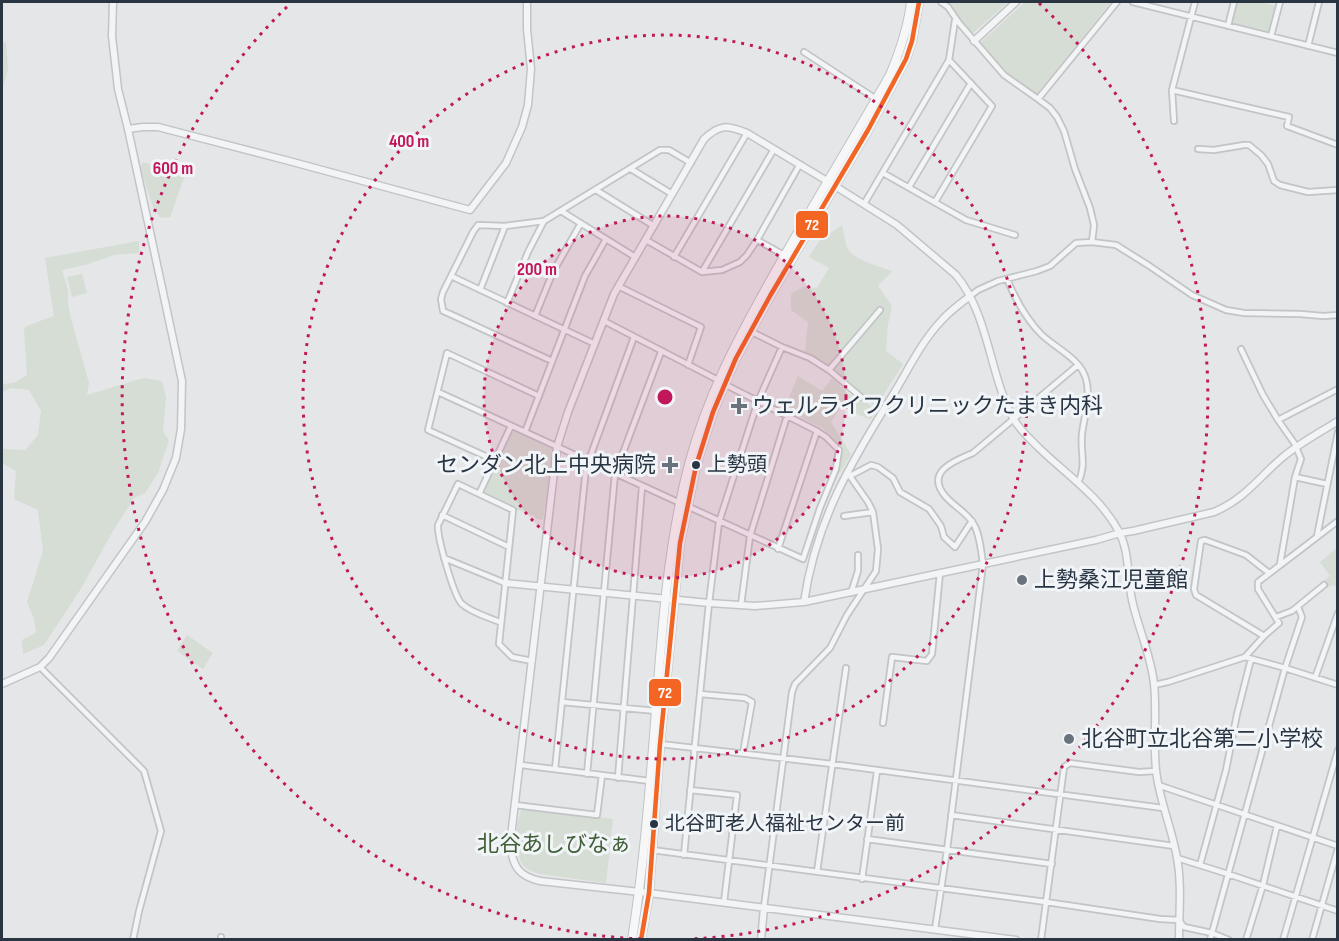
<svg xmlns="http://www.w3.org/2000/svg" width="1339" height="941" viewBox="0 0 1339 941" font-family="'Sofia Sans Condensed','Noto Sans JP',sans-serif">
  <rect width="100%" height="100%" fill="#e4e6e8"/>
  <path fill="#d5ddd4" d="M 947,2 L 1008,2 L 972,34 Z
    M 1025,2 L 1111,2 L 1037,94 L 999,67 L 980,43 Z
    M 1234,2 L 1258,2 L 1278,6 L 1271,36 L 1228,26 Z
    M 6,42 L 8,70 L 2,90 L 2,43 Z
    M 143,162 L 185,175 L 170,217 L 161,218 L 154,210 L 140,168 Z
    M 842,225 C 844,233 845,243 848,249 C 854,260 880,267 892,271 L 878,286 L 892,306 L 888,324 L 886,351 L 903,364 L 876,407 L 817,360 L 805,352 L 808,322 L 791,310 L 791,294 L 803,287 L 817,288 L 829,268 L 809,257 L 820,240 Z
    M 139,241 L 139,253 L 114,255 L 85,265 L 62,270 L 68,290 L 68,303 L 71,319 L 89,383 L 87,395 L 144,378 L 162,381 L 166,397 L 163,432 L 169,440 L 158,473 L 145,493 L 134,498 L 110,536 L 82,587 L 44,645 L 23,654 L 22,640 L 36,633 L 34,619 L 27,602 L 43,551 L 38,510 L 14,499 L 16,471 L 2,463 L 2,446 L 3,449 L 25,450 L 38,435 L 41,411 L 29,390 L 11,388 L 2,392 L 2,384 L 14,383 L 27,375 L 24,328 L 29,325 L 54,316 L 45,258 Z
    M 82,274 L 87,293 L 72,297 L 67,277 Z
    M 798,376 L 822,391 L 832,378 L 853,398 L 856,395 L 877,410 L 870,420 L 841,406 L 831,422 L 851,454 L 840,473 L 837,471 L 843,449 L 824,429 L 784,409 Z
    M 511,428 L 551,446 L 554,451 L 543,520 L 536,519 L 535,516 L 515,509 L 481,493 Z
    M 1337,548 L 1337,586 L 1332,585 L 1326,588 L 1322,582 L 1330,576 L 1320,562 Z
    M 187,635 L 213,653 L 203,669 L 177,651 Z
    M 523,808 L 613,819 L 606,883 L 540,874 C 534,872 527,870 523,865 C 514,854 515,818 523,808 Z"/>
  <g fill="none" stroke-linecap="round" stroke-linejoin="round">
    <g stroke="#c2c4c6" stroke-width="8">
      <path id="minor" d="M 941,2 L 948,7 L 959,23 L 1004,75 L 1038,99 L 1050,108 L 1057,117 L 1064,131 L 1075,169 L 1090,208 L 1094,225 L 1092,242
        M 1133,2 L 1338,53
        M 1228,26 L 1234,2
        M 1271,36 L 1280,2
        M 1308,46 L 1319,2
        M 804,52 L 876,99
        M 1172,90 L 1289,117 L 1287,126 L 1338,145
        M 1038,99 L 1117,2
        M 1174,121 L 1172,90 L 1195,2
        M 1198,149 L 1214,150 L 1244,145 L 1249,145 L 1261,155 L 1268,164 L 1274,181 L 1280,185 L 1308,192 L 1338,190
        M 631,169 L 672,194
        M 883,173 L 966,220 L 1015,235
        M 909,187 L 971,83
        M 596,190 L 654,226
        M 935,202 L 992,106 L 949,60
        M 864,204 L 949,60 L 955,20
        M 561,211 L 635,257
        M 544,221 L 505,226 L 478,225 L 473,232 L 443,292 L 441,299 L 443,311 L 450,314 L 552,361
        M 646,240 L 702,272 L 722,270 L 740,262 L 747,255 L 757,240 L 800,164
        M 757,240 L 784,255
        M 674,257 L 747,133
        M 702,272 L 774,149
        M 451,276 L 595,344
        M 1007,279 C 1015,298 1026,319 1041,334 C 1055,348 1080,358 1086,379 C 1091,396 1084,417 1082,434 C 1080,454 1087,464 1078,483
        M 618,286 L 701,327 L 688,365
        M 480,290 L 505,226
        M 970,296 L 978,290 L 998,281 L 1037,271 L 1050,266 L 1076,243 L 1092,242 L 1116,245 L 1148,265 L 1192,295 L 1226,310 L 1244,313 L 1300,314 L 1323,316 L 1338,315
        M 507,303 L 528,252 L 544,221 L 660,150 L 669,150 L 691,163
        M 535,316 L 553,272 L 581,223
        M 604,321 L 718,380
        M 750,331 L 782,347 L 810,358 L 829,370 L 861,397
        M 1241,349 L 1263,395 L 1278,420 L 1297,447
        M 829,370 L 880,310
        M 438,392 L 680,503
        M 1278,420 L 1338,389
        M 525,432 L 585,276 L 606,239
        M 494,460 L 428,430 L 447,353 L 539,396
        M 850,476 L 871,465 L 878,467 L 893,478 L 900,492 L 929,509 L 941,526 L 944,537 L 955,547 L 972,521
        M 1295,477 L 1327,484
        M 479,494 L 511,426
        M 687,506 L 803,559 L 820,508 L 836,469 L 839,450 L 826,437 L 817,431 L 724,384
        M 442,515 L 509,547
        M 844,516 L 873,512
        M 1317,536 L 1338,432
        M 778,549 L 817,431
        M 444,558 L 505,583
        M 1280,564 L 1295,477 L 1301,459 L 1296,447
        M 851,593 L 858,571 L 858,555
        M 741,605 L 750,536 L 787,416
        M 1276,617 L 1292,611 L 1324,585
        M 500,622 C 488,617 472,613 462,604 C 454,597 437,537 438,525 L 458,484 L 513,510 L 499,644 L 512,657 L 532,661
        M 1264,636 L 1196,595 L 1194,589 L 1201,541 L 1205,540 L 1246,555 L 1269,573
        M 1245,657 L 1264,636 L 1279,623 L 1258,589 L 1258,582 L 1338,521
        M 40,667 L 144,771 L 161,831 L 139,911 L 133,940
        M 1315,678 L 1338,613
        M 1154,685 L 1168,682 L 1245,657 L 1285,668 L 1338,685
        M 700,694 L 745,698 L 752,702 L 743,753
        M 562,702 L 656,711
        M 883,723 L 892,657 L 927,661 L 932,654 L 940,573
        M 660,744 L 832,764 L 1163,808
        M 521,765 L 650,781
        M 555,769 L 586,468 L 634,337
        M 587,774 L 615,474 L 661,352
        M 618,778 L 642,487
        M 1158,785 L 1338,846
        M 690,790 L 737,795 L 724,902
        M 515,805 L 597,815 L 602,775
        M 951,815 L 1174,846
        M 867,839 L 1052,864
        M 652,850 L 1046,902 L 1160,919 L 1179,920 L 1184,927 L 1212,933 L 1229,940
        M 684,855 L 709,603 L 719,522 L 758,401 L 782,347
        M 1177,858 L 1228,874 L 1338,911
        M 1200,865 L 1226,770 L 1237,714 L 1251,659
        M 817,872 L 846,668
        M 862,879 L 877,771
        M 764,907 L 792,692 L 795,684 L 830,648 L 847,615 L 876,571 L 878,549 L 873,512 L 868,502 L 847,472
        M 935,929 L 947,850 L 983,564 C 981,551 980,534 973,523 C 966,512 955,507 946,497 C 924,472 954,461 973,453 L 1078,365
        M 221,940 L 221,937
        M 1041,940 L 1064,767 L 1070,763 L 1139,772 L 1156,771
        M 1210,940 L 1285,668 L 1302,617 L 1298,607
        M 1246,940 L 1263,885 L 1277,826
        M 1283,940 L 1338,750
        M 1312,940 L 1338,848"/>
    </g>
    <g stroke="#c2c4c6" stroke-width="9">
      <path id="tertiary" d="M 974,41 L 1016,2
        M 128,129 L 143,127 L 158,127 L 289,161 L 470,210 L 506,163 L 522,127 L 528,105 L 531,69 L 527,29 L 527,2
        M 505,583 L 709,603 L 755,606 L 804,602 L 1096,540 L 1120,533 L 1133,531 L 1214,512 C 1245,499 1258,478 1283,457 C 1300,443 1319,433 1338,421
        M 804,602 C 816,520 851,462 894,393 C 909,368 922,341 942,320 C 950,311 960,304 970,296
        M 2,684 L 40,667 L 49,658 L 145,522 L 163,490 L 176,458 L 181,429 L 182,381 L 128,129 L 118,89 L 112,36 L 113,2
        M 761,940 L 764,907
        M 1016,940 L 649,893 L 540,881 C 518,876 513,866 510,845 L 557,447 L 568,412 L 614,294 L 704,139 C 720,124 727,125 747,133 L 827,181 L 897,225 L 956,275 C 989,315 989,373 1013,418 C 1019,429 1030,439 1039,448 C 1066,474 1100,497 1118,530 C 1130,551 1127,577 1132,600 C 1138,628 1151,655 1154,684 C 1157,712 1153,741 1156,770 C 1159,800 1172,828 1177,858 C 1182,885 1179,912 1179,940"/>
    </g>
    <g stroke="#c0c3c6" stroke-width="10">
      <path id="primary" d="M 632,940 C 644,864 650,787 656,710 C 662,627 668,544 689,464 C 707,397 736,342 769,283 C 808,213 850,145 890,75 C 900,51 908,28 911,2
        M 641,940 L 649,893 L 660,744 L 680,543 L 696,466 L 713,412 L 736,358 L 770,296 L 868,130 L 906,59 L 912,41 L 919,2"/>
    </g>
    <use href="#minor" stroke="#f3f4f6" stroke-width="4.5"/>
    <use href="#tertiary" stroke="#f3f4f6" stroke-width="6"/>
    <use href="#primary" stroke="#f7f7f7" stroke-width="8"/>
    <g stroke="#f1f5f8" stroke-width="9">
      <path id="bus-1" d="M 641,940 L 649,893 L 660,744 L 680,543 L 696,466 L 713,412 L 736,358 L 770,296 L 868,130 L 906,59 L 912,41 L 919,2"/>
    </g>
    <use href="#bus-1" stroke="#f26522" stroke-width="4.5"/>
  </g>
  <circle cx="665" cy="397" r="181" fill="#c2185b" fill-opacity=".12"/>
  <g fill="none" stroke="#c2185b" stroke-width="3" stroke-dasharray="3 6">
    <circle cx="665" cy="397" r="181"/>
    <circle cx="665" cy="397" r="362"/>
    <path d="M641 939A543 543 0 0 1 291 3M1039 3A543 543 0 0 1 689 939"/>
  </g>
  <g fill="#6a737d" stroke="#f1f5f8" stroke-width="2">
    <path d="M736 397h6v6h6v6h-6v6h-6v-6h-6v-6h6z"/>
    <path d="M667 456h6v6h6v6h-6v6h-6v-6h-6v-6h6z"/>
    <circle cx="1022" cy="580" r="6"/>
    <circle cx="1069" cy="739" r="6"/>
  </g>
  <g fill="#293543" stroke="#f1f5f8" stroke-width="2">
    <circle cx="696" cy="465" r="5"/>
    <circle cx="654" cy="824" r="5"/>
  </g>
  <g text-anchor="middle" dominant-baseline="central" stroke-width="6" stroke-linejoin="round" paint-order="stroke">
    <g font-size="20" fill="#293543" stroke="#f1f5f8" text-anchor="start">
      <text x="707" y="465">上勢頭</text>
      <text x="665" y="824">北谷町老人福祉センター前</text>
    </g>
    <g font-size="22" fill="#293543" stroke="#f1f5f8" text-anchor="start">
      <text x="752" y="406">ウェルライフクリニックたまき内科</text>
      <text x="656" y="465" text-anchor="end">センダン北上中央病院</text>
      <text x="1034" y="580">上勢桑江児童館</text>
      <text x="1081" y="739">北谷町立北谷第二小学校</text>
    </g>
    <g font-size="22" fill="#415f36" stroke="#f1f5f8">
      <text x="554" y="844">北谷あしびなぁ</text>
    </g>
  </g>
  <circle cx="665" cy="397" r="9" fill="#c2185b" stroke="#f1f5f8" stroke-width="3"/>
  <g font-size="18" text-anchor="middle" font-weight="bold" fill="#c2185b" stroke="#f1f5f8" stroke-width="6" stroke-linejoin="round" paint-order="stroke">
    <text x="409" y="147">400 m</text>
    <text x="173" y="174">600 m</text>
    <text x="537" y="275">200 m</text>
  </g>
  <g stroke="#f1f5f8" stroke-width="2">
    <rect x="795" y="210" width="34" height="29" rx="6" fill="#f26522"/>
    <rect x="648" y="678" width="34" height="29" rx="6" fill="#f26522"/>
  </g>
  <g font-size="16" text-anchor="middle" font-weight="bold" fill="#fff">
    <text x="812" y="230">72</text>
    <text x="665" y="698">72</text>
  </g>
  <rect width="1339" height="941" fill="none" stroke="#293543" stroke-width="6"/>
</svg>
